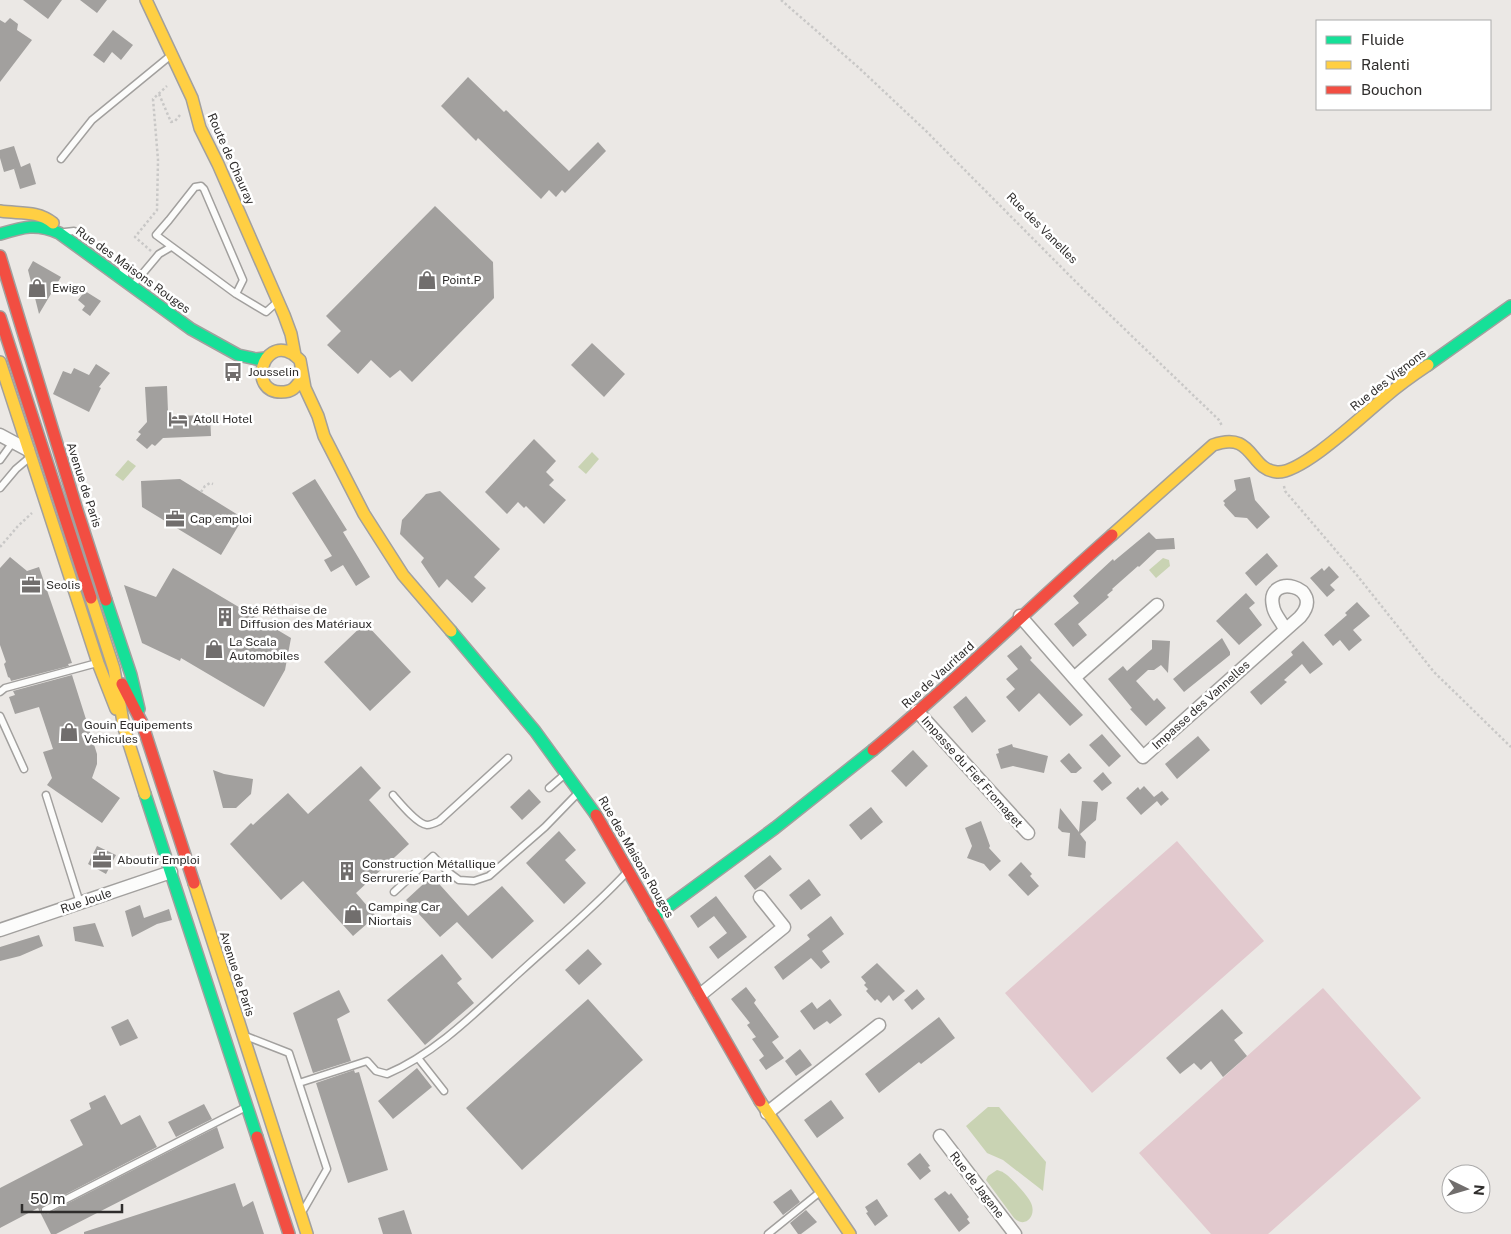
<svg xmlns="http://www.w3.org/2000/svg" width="1511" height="1234" viewBox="0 0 1511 1234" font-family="'Public Sans',sans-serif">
  <rect width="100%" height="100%" fill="#ebe8e5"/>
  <path fill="#e2c9ce" d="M 1177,841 L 1264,941 L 1092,1093 L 1005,993 Z
    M 1323,988 L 1421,1098 L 1268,1234 L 1211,1234 L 1139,1153 Z"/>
  <path fill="#c9d3b3" d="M 592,452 L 599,459 L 586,474 L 578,467 Z
    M 128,460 L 136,466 L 123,481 L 115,475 Z
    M 1163,558 L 1169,560 L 1170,566 L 1156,578 L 1149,570 Z
    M 988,1107 L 999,1107 L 1046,1162 L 1043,1191 L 1003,1160 L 987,1153 L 966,1126 Z
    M 997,1170 C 999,1171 1002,1171 1004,1173 C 1010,1176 1029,1197 1031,1203 C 1037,1216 1025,1229 1014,1218 L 986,1180 L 988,1176 Z"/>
  <path fill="#a2a09e" d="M 23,0 L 62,0 L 48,19 Z
    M 80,0 L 107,0 L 97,13 Z
    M 10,18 L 18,24 L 17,30 L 32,40 L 0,82 L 0,20 L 5,23 Z
    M 113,30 L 133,45 L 121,60 L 112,52 L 104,63 L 93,55 Z
    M 468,77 L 504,112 L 506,110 L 569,171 L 598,142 L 606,151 L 565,193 L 562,190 L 556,197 L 549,190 L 541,199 L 478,138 L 476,141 L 441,106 Z
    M 14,146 L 21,167 L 30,163 L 36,184 L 20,189 L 14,169 L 17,168 L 4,172 L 0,158 L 0,150 Z
    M 435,206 L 493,262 L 494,298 L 412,382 L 400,370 L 390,378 L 371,360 L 358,374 L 327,345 L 341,331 L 326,316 Z
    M 33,261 L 61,277 L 39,314 L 28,270 Z
    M 85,291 L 101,301 L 90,316 L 82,310 L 85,306 L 78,300 Z
    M 592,343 L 625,374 L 604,397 L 571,365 Z
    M 96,364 L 110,373 L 99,387 L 101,388 L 89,412 L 53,394 L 63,371 L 71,374 L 74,368 L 89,375 Z
    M 167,386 L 168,412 L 172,412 L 172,416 L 210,415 L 211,436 L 163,438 L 155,446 L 152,444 L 147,449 L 136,440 L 141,434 L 138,432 L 147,422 L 145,387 Z
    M 534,439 L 556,461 L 546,472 L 554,480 L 549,485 L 566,500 L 544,524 L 526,506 L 524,508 L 518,502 L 507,514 L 485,492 Z
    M 1250,477 L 1255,500 L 1270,517 L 1257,529 L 1247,518 L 1235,517 L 1224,505 L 1225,503 L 1223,501 L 1236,490 L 1234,480 Z
    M 180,479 L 243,518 L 221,555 L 142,507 L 141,481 Z
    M 315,479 L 347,530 L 343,532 L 370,577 L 356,586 L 343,565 L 331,572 L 324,560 L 332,556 L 292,493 Z
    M 440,491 L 500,549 L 474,577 L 486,588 L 472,603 L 447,579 L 439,588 L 421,562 L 424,558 L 400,534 L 402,520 L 426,494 Z
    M 1149,532 L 1156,539 L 1174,538 L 1175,549 L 1157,550 L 1139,567 L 1138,566 L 1112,589 L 1113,590 L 1107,595 L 1109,597 L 1078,624 L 1087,635 L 1073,647 L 1054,624 L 1079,603 L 1073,596 L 1113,559 L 1114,561 Z
    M 1267,553 L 1278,566 L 1256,586 L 1245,573 Z
    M 10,557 L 27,571 L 39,567 L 72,663 L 68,664 L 69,666 L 11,681 L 10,678 L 8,677 L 4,664 L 6,662 L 0,645 L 0,568 Z
    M 1329,566 L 1339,577 L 1330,585 L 1335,590 L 1327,597 L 1310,578 L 1322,568 L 1324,571 Z
    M 173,568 L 291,638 L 285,670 L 264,707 L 181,658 L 180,661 L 142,643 L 124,585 L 156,597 Z
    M 1246,593 L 1255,603 L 1249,608 L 1262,625 L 1239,645 L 1216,621 Z
    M 1357,602 L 1370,616 L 1353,630 L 1362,640 L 1349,651 L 1340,640 L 1333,646 L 1324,635 L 1347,615 L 1345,613 Z
    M 365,623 L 411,672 L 370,711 L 324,662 Z
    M 1222,638 L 1230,652 L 1230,655 L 1184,692 L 1173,679 Z
    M 1152,640 L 1170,641 L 1168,673 L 1161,665 L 1154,670 L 1148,670 L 1136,681 L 1154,701 L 1157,698 L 1166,708 L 1146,726 L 1130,709 L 1132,708 L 1108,679 L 1123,666 L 1127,671 L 1152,649 Z
    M 1303,641 L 1323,664 L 1310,674 L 1302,664 L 1284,680 L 1287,682 L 1261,705 L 1250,692 L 1293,655 L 1291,652 Z
    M 1021,645 L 1032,658 L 1030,660 L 1083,715 L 1070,726 L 1039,693 L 1019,712 L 1006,697 L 1015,689 L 1006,679 L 1018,669 L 1007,656 Z
    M 72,675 L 97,754 L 97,764 L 92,778 L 120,798 L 102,823 L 47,785 L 52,778 L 43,752 L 53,749 L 39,707 L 15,714 L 9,697 L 15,695 L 13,691 Z
    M 966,696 L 986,721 L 972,733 L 953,707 Z
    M 1102,734 L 1121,756 L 1109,767 L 1089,745 Z
    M 1198,736 L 1210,750 L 1177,779 L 1165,764 Z
    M 1012,744 L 1013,747 L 1048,756 L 1044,773 L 1013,766 L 1001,769 L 996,754 L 999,753 L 998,749 Z
    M 913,750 L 928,766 L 906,787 L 891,771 Z
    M 1069,753 L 1082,768 L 1076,773 L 1071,773 L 1060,761 Z
    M 361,766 L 381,788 L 369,800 L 409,844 L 356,893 L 376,916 L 353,936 L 303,881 L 281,900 L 230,844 L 251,823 L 253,825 L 288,793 L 308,814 Z
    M 213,770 L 224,774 L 253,779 L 251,794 L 236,808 L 223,808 Z
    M 1103,772 L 1112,783 L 1102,791 L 1093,781 Z
    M 1144,786 L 1154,797 L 1162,791 L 1169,799 L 1161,806 L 1157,801 L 1141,815 L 1126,798 L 1138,787 L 1140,790 Z
    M 529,789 L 541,802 L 522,820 L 510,807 Z
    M 1082,801 L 1098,802 L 1096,820 L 1080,834 L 1086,842 L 1085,858 L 1068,856 L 1070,833 L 1062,832 L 1058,828 L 1060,808 L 1079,832 Z
    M 871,807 L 883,822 L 861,840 L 849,825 Z
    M 981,821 L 990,846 L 989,848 L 1001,861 L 990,871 L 984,864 L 967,858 L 972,846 L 965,828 Z
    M 559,831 L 576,850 L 565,860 L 586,883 L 564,904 L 526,863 Z
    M 97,846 L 116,855 L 106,874 L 88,864 Z
    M 770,855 L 782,869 L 755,890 L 744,876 Z
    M 1021,862 L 1032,874 L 1030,876 L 1039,886 L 1028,896 L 1008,875 Z
    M 432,876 L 468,916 L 502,886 L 534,921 L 492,959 L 457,922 L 440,937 L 406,900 Z
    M 809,879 L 821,895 L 801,910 L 789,895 Z
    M 716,896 L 747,937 L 718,959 L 709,947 L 727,933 L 714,916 L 698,928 L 690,916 Z
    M 140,905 L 144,918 L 169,909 L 172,920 L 157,924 L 132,937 L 125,911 Z
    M 831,916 L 844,934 L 822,951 L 830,962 L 821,969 L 811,958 L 783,980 L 774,967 L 810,939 L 807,935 Z
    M 95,923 L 104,947 L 75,941 L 73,927 Z
    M 39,935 L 43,946 L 20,956 L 0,961 L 0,947 Z
    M 588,949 L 602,964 L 579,985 L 565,970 Z
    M 442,954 L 462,979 L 457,983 L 474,1003 L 425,1045 L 387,1000 Z
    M 877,963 L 905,991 L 893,1001 L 889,995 L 881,1003 L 877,999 L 875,1001 L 866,991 L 868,989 L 864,985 L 866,983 L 861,977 Z
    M 746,987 L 756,1000 L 754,1003 L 779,1037 L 772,1042 L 784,1058 L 766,1070 L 759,1060 L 764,1056 L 752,1039 L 756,1037 L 747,1025 L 750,1023 L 731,999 Z
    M 917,989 L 925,999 L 912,1010 L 904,1000 Z
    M 339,990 L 350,1012 L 337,1019 L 351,1061 L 313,1073 L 293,1013 Z
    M 588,999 L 643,1060 L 522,1170 L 466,1108 Z
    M 830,999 L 842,1015 L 830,1024 L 827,1021 L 814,1030 L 800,1011 L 812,1002 L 817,1009 Z
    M 1222,1009 L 1243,1033 L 1234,1040 L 1247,1056 L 1223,1077 L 1211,1061 L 1201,1070 L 1194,1063 L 1180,1074 L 1166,1058 Z
    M 939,1017 L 955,1038 L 921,1064 L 919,1062 L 879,1093 L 865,1074 Z
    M 128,1019 L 138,1038 L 120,1046 L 111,1027 Z
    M 800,1049 L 812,1065 L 796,1076 L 785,1061 Z
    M 417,1068 L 432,1087 L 393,1119 L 378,1101 Z
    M 354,1070 L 355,1073 L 359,1072 L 388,1170 L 348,1183 L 316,1083 Z
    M 105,1095 L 121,1125 L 140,1115 L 157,1147 L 43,1206 L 40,1210 L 43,1214 L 47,1214 L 217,1127 L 224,1148 L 56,1234 L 51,1234 L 38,1208 L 0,1228 L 0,1188 L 83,1145 L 70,1120 L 91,1109 L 89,1103 Z
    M 831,1100 L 844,1118 L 817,1138 L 804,1120 Z
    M 204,1104 L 212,1119 L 176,1137 L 168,1122 Z
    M 920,1153 L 930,1166 L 928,1167 L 931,1171 L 920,1180 L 907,1164 Z
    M 235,1183 L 243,1207 L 253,1201 L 264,1234 L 84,1234 L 84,1232 Z
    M 791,1189 L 800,1202 L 783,1215 L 773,1202 Z
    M 945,1191 L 949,1195 L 951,1193 L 969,1217 L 967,1219 L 970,1223 L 959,1232 L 934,1199 Z
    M 877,1199 L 888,1216 L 875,1226 L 866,1213 L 868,1212 L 865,1207 Z
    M 404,1210 L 412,1234 L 383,1234 L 378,1218 Z
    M 806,1210 L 817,1222 L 801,1234 L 798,1234 L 790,1223 Z"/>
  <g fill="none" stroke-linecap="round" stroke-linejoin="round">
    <g stroke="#a2a09e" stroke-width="9">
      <path id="lane" d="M 61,159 L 92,120 L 170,56
        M 65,232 L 74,231 L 121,265 L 125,275
        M 133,285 L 159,254 L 171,247
        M 236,294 L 243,280 L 204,189 L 201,186 L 195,187 L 169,220 L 156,235 L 236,294 L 266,312 L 276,303
        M 0,460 L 13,442
        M 0,488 L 16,469 L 29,458
        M 0,692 L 5,688 L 97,663
        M 0,716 L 24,769
        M 549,788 L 564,775
        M 46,795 L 80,903
        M 393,795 C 400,803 417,824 427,825 C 431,825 435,823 439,821 L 508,758
        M 394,892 L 433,856 L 448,872 L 459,880 L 474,881 L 489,876 L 545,827 L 578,793
        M 248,1037 L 289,1053 L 327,1169 L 304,1209
        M 418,1058 L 444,1091
        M 299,1083 L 367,1061 L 376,1071 L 387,1074 C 437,1053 480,1008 520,972 C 556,939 594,908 627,872
        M 45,1210 L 246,1107
        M 768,1234 L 820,1192"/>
    </g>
    <g stroke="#a2a09e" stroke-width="15">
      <path id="street" d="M 0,435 L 28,450
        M 1020,616 L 1143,757 L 1300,617 C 1327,586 1265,572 1273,606 C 1274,615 1282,621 1285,630
        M 1074,678 L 1157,605
        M 917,711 L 1028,833
        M 0,930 L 171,872
        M 700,995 L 784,927 L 760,897
        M 767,1113 L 879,1025
        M 940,1136 L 1015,1234"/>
    </g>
    <g stroke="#a2a09e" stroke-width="14">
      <path id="fast" d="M 0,234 C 23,227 36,223 59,233 L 191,329 L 238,355 L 256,359 L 266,358
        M 1428,365 L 1511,306
        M 106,600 L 131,675 L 139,709
        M 451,631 L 535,731 L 596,815
        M 145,794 L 257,1137
        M 654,917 L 775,828 L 873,750"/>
    </g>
    <g stroke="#a2a09e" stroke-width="14">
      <path id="slow" d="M 146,0 L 192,98 L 200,128 L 218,164 L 284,315 L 291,334 L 295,355
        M 0,211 C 19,214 37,210 53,223
        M 0,362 L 98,663 L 116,709
        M 302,378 C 296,387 293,392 281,392 C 248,392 262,338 291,353 C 294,354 297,358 300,360 L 305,388 L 318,416 L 324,436 L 364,514 L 403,575 L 451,631
        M 1112,535 L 1213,445 C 1254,430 1249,470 1277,472 C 1302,474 1364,414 1385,397 C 1399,385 1413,375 1428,365
        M 91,598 L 114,669 L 124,728 L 145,794
        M 194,883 L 307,1234
        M 760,1101 L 850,1234"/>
    </g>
    <g stroke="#a2a09e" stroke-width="14">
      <path id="jam" d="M 0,256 L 77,510 L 106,600
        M 0,317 L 91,598
        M 122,684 L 142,723 L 194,883
        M 873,750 C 956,681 1031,606 1112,535
        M 596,815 L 760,1101
        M 257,1137 L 289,1234"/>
    </g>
    <path stroke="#c9c8c7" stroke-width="2.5" stroke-dasharray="2.5 2.5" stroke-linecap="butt" d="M 781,0 L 858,67 L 925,130 L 1084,290 L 1219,420 L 1222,426
      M 159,94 L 171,122 L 175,121 L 180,115
      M 151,251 L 135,237 L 157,210 L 158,160 L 153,99 L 167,86
      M 1284,486 L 1285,491 L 1356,574 L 1434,672 L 1511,747
      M 201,492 L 205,486 L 210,483 L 213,484
      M 0,547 L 18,526 L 32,513"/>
    <use href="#lane" stroke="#fcfcfb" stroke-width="6"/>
    <use href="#street" stroke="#fcfcfb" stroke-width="12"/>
    <use href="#fast" stroke="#16e098" stroke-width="11"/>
    <use href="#slow" stroke="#ffcf43" stroke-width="11"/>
    <use href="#jam" stroke="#f24e42" stroke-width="11"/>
  </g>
  <defs>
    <g id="shop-bare" transform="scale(1.5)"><path d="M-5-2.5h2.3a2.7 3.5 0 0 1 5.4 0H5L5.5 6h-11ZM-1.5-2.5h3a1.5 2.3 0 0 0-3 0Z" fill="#716e6d" stroke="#fff" stroke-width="2.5" paint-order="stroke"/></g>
    <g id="bus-bare" transform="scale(1.5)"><path d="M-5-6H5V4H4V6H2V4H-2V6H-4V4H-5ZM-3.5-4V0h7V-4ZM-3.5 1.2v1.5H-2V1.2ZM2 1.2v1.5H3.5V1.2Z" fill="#716e6d" stroke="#fff" stroke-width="2.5" paint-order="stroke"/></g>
    <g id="hotel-bare" transform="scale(1.5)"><path d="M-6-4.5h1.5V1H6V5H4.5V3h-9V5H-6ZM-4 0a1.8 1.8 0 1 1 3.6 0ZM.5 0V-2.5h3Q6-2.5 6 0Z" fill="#716e6d" stroke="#fff" stroke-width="2.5" paint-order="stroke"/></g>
    <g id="office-bare" transform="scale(1.5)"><path d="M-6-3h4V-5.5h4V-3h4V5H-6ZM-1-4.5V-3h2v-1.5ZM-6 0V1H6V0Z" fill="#716e6d" stroke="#fff" stroke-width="2.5" paint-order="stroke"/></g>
    <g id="building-bare" transform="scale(1.5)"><path d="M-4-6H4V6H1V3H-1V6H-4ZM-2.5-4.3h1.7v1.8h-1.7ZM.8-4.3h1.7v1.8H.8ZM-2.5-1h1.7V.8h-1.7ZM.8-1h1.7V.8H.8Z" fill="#716e6d" stroke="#fff" stroke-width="2.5" paint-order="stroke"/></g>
  </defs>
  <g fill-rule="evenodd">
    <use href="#shop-bare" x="427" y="280"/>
    <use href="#shop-bare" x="37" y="288"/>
    <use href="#bus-bare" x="233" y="372"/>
    <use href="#hotel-bare" x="178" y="419"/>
    <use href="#office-bare" x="175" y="519"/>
    <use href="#office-bare" x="31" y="585"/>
    <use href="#building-bare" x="225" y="617"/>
    <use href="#shop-bare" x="214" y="649"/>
    <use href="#shop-bare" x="69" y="732"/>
    <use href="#office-bare" x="102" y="860"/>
    <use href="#building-bare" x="347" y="871"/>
    <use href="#shop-bare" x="353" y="914"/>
  </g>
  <g text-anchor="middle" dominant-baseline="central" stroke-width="5" stroke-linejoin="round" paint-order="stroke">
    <g font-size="12" fill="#2f2d2c" stroke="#fff">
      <text transform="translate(231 159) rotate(66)">Route de Chauray</text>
      <text transform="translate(1042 228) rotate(45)">Rue des Vanelles</text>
      <text transform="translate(133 270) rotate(36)">Rue des Maisons Rouges</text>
      <text transform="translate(1388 380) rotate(-38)">Rue des Vignons</text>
      <text transform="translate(84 485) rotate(72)">Avenue de Paris</text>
      <text transform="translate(938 675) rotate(-42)">Rue de Vauritard</text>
      <text transform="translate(1201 705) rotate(-42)">Impasse des Vannelles</text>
      <text transform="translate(972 772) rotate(48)">Impasse du Fief Fromaget</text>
      <text transform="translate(636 857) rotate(60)">Rue des Maisons Rouges</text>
      <text transform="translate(86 901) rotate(-19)">Rue Joule</text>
      <text transform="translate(237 974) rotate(72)">Avenue de Paris</text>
      <text transform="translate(977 1185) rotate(52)">Rue de Jagane</text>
    </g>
    <g font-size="12" fill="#2f2d2c" stroke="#fff" text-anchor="start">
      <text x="442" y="280">Point.P</text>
      <text x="52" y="288">Ewigo</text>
      <text x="248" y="372">Jousselin</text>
      <text x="193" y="419">Atoll Hotel</text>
      <text x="190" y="519">Cap emploi</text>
      <text x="46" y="585">Seolis</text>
      <text x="240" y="610">Sté Réthaise de<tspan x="240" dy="14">Diffusion des Matériaux</tspan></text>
      <text x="229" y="642">La Scala<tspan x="229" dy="14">Automobiles</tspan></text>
      <text x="84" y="725">Gouin Equipements<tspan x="84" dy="14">Vehicules</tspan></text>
      <text x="117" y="860">Aboutir Emploi</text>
      <text x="362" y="864">Construction Métallique<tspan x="362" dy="14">Serrurerie Parth</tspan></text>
      <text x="368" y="907">Camping Car<tspan x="368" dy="14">Niortais</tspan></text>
    </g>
  </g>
  <rect x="1316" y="20" width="175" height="90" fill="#ffffff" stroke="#acabab"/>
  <rect x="1326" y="36" width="25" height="8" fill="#16e098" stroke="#acabab"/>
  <text x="1361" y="45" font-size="15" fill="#2f2d2c">Fluide</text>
  <rect x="1326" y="61" width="25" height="8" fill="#ffcf43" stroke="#acabab"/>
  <text x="1361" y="70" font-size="15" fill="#2f2d2c">Ralenti</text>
  <rect x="1326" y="86" width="25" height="8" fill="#f24e42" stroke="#acabab"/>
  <text x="1361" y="95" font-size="15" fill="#2f2d2c">Bouchon</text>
  <g transform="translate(1466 1189) rotate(95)"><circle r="24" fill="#ffffff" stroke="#acabab"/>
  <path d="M0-4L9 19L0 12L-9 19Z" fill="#716e6d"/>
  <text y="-8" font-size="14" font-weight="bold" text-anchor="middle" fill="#2f2d2c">N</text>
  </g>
  <path d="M22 1204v8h100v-8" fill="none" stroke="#2f2d2c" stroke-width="2.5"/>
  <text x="30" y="1204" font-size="15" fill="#2f2d2c" stroke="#ffffff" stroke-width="4" paint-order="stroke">50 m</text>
</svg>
